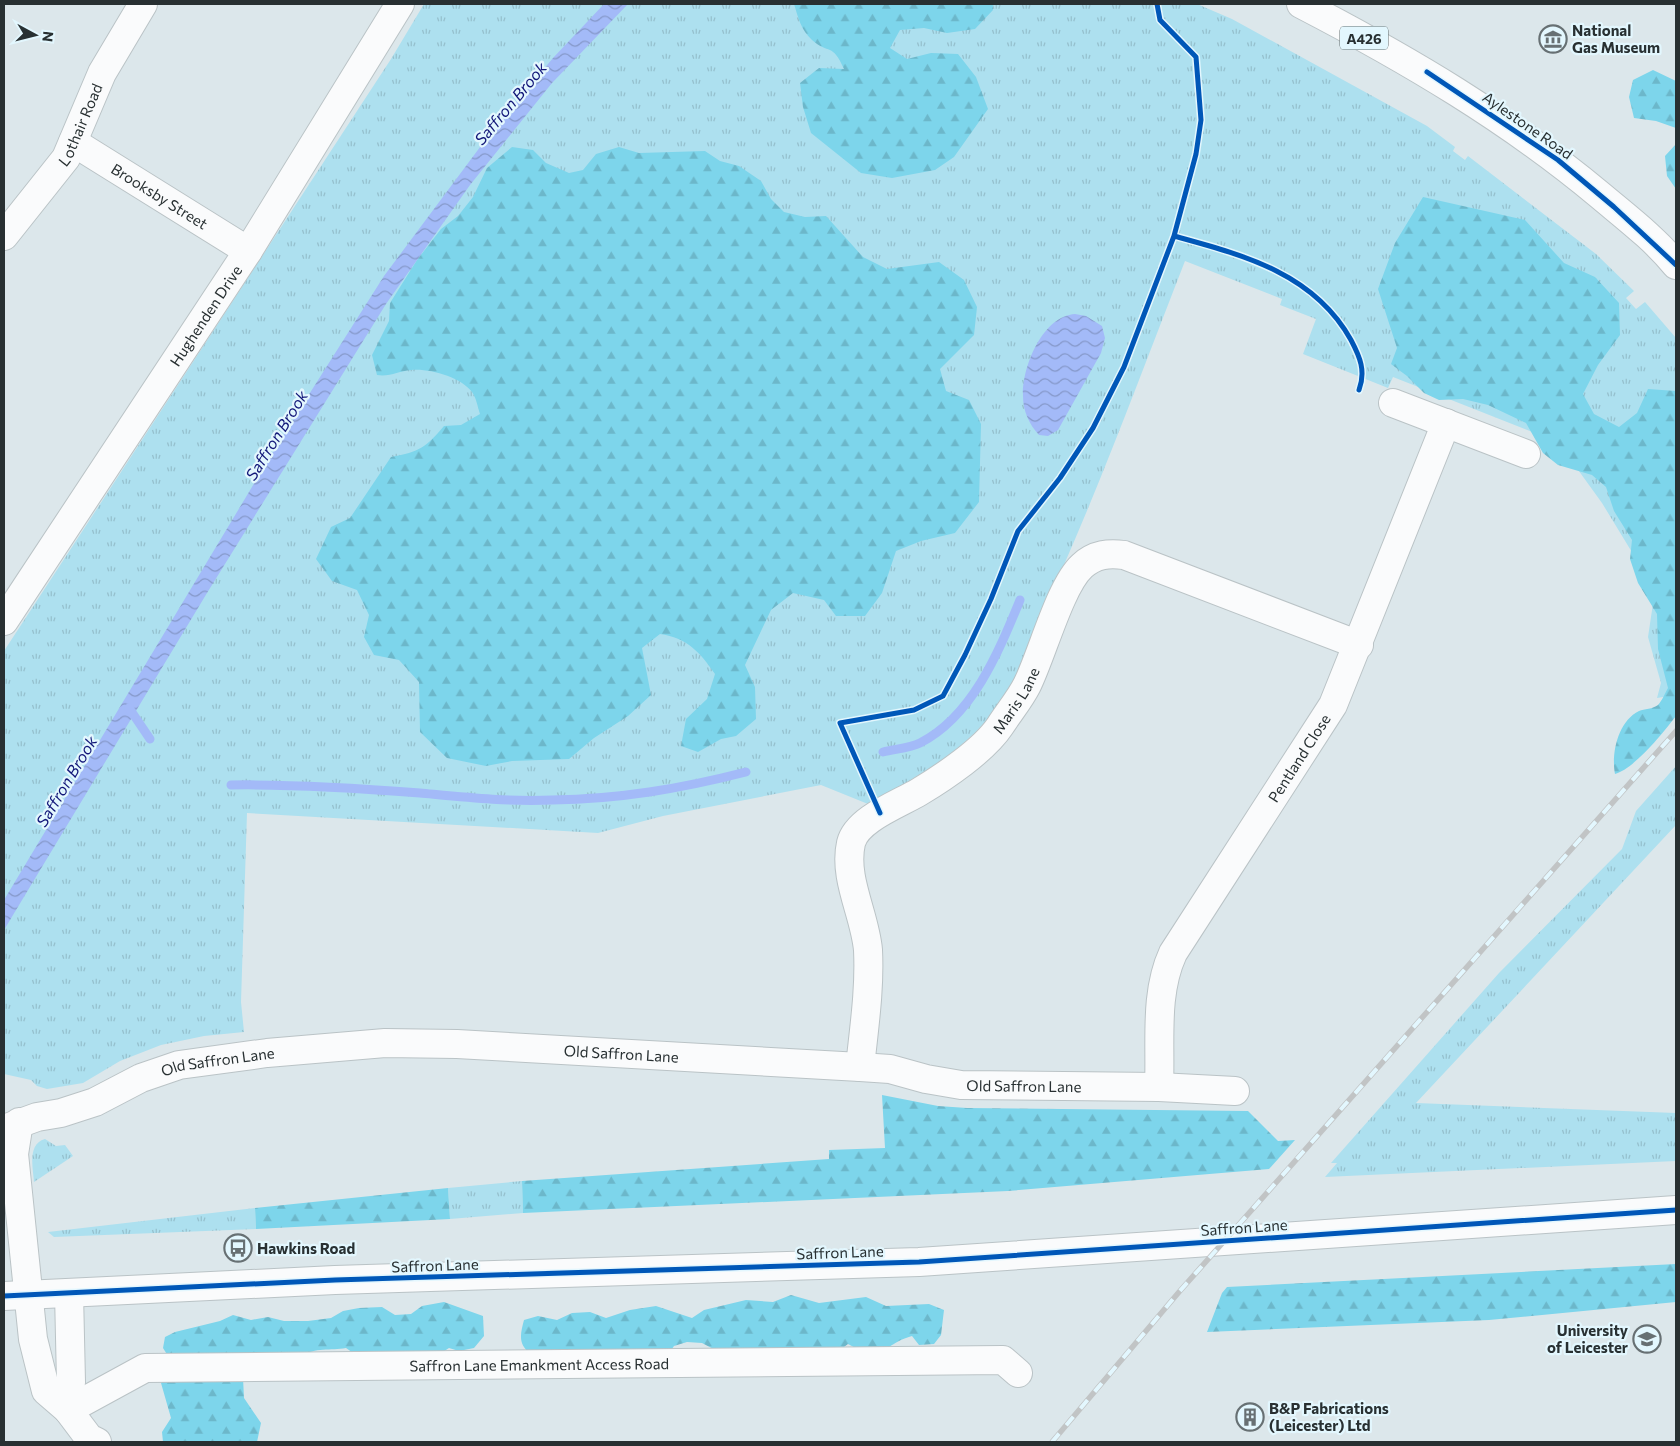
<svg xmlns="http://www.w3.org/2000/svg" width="1680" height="1446" viewBox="0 0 1680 1446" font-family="Commissioner,sans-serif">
  <defs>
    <pattern id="grass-tufts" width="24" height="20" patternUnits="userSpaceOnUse" patternTransform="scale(1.25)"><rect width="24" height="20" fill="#ade0ef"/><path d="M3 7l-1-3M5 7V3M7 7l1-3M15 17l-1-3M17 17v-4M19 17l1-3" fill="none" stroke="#95c0cd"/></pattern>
    <pattern id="forest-firs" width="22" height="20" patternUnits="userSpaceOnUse" patternTransform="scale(1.25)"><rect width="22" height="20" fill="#7dd5eb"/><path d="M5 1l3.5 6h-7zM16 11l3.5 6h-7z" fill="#6cb7ca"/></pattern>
    <pattern id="water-waves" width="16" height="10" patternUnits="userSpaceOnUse" patternTransform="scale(1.25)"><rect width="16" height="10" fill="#a3baf8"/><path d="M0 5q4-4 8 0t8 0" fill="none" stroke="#8598c9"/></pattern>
  </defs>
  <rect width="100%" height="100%" fill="#dce7eb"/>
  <path fill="url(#grass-tufts)" d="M 424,4 L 1197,4 L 1232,19 L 1427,126 L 1455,147 L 1453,151 L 1465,160 L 1468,156 L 1596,254 L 1634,291 L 1626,298 L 1636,309 L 1645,302 L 1676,338 L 1676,695 L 1657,698 L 1661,683 L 1648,637 L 1655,590 L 1602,503 L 1576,467 L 1535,433 L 1393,377 L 1388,388 L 1303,354 L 1316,319 L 1280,305 L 1282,299 L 1185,261 C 1144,366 1105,472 1060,574 C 1039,620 1026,670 995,710 C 961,754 915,778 868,804 L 821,785 L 663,816 L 598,833 L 247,813 L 241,1002 L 244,1032 L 204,1036 L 161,1045 L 120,1061 L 83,1083 L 47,1089 L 37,1086 L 31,1080 L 4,1074 L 4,651 L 391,59 Z
    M 1676,766 L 1676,825 L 1416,1103 L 1676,1113 L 1676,1161 L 1325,1177 L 1337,1163 L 1331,1163 L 1499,973 L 1622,849 L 1636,811 Z
    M 45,1139 L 56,1146 L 65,1145 L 73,1156 L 34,1182 C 33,1168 27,1144 45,1139 Z
    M 522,1181 L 523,1213 L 450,1219 L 448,1188 Z
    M 255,1208 L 256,1229 L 54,1237 L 48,1232 Z"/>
  <path fill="url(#forest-firs)" d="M 794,4 L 993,4 L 993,10 L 975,29 L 947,33 L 924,28 L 900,30 L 890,48 L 907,59 L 931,53 L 958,54 L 976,77 L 988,109 L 954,157 L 935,170 L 892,178 L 861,173 L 811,133 L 803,107 L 800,83 L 819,68 L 844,69 C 832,42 829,55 812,40 C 801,30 798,17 794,4 Z
    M 1653,70 L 1676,81 L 1676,128 L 1656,121 L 1634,118 L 1629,97 L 1633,80 Z
    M 1676,144 L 1676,189 L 1667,176 L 1665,156 Z
    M 512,147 L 533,150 L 546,163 L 569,173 L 583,170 L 596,154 L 619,147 L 639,153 L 705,151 L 720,161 L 739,166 L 761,181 L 771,199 L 784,212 L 805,217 L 826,216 L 863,257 L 887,269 L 939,262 L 964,280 L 977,307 L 974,335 L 940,369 L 946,391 L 969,400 L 981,424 L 979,502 L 955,533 L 921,541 L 896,551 L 882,593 L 865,616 L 836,616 L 824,600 L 793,593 L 771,610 L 745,665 L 755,687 L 756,719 L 736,736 L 721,739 L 698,752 L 681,746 L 686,719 L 707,699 L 715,674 C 700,652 687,638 660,634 L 642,648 L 651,695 L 628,716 L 594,738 L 569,759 L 512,761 L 486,766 L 447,758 L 420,732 L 419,682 L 399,660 L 374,655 L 364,637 L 369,615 L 357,590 L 332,581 L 316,559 L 331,527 L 350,518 L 391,457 C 420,452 426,447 444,426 L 461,425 L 480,414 C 478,408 476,397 472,392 C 461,377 429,368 411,370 C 399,371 390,377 377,375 L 372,355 L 389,321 L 390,303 L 417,260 L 441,229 L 458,216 L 473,197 L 487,168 Z
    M 1423,197 L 1525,220 L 1564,263 L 1595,277 L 1619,303 L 1620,335 L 1598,365 L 1583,394 L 1594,414 L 1619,427 L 1637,413 L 1648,389 L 1676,391 L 1676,716 C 1664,732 1634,769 1615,774 C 1611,754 1618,721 1639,711 C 1644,709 1653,709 1658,705 C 1662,701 1665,693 1668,688 L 1658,649 L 1657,614 L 1638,583 L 1630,559 L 1632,540 L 1614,511 L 1606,487 L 1592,475 L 1558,465 L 1543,453 L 1526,423 L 1488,405 L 1463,399 L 1439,400 L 1424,393 L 1407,376 L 1391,364 L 1397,348 L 1378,289 L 1395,243 Z
    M 882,1095 L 938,1106 L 967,1108 L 1248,1111 L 1278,1141 L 1295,1140 L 1269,1169 L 1008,1191 L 523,1213 L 522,1181 L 829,1159 L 829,1150 L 885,1148 Z
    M 448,1188 L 450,1219 L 256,1229 L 255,1208 Z
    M 1676,1264 L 1676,1302 L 1489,1320 L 1207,1332 L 1222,1293 L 1227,1287 Z
    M 791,1295 L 819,1303 L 866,1297 L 886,1306 L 929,1304 L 944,1310 L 941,1335 L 934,1344 L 919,1345 L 912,1336 C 880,1345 885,1365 848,1344 L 836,1353 L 721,1353 L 702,1343 L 687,1342 L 674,1346 L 669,1353 L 531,1354 C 518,1345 520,1335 524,1320 L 538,1316 L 557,1320 L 572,1313 L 590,1312 L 606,1318 L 630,1310 L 656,1306 L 692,1318 L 704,1310 L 746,1300 L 773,1302 Z
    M 444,1302 L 483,1316 L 484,1336 L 474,1348 L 459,1351 L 449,1348 L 438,1355 L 356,1355 L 346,1348 C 331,1351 314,1347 303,1356 L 168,1356 L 163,1348 L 165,1337 L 175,1332 L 220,1321 L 233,1315 L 251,1320 L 268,1317 L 284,1321 L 308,1321 L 331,1318 L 343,1311 L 359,1308 L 382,1307 L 395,1315 L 411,1314 L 422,1306 Z
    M 170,1375 L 196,1382 L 219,1377 L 243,1378 L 244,1398 L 261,1423 L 257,1442 L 163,1442 L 162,1432 L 171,1418 L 161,1383 Z"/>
  <path fill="url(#water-waves)" d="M 604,4 L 628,4 L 552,83 L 470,185 L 386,304 L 207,593 L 4,930 L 4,900 L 282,437 L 384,276 L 492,131 L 553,58 Z
    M 1075,314 L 1086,316 L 1102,326 L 1105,338 L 1101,353 L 1058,430 L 1048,436 L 1039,435 C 1029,424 1023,411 1023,396 C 1022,366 1043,316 1075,314 Z"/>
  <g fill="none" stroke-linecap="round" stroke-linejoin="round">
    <path stroke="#a3baf8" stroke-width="9" d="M 129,708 L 150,739
      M 883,752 C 895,749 910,748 920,743 C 973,716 999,651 1020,600
      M 231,785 C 294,784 357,788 420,793 C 463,797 508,802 552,800 C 620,799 679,789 746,772"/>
    <g stroke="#bac3c6" stroke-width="30">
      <g id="street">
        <path id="s1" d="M 73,142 L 248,251"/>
        <path id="s2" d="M 4,236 L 66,158 L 102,73 L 143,4"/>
        <path d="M 1393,403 L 1526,454"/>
        <path id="s3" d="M 4,621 L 248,251 L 400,4"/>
        <path id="s4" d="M 860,1067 C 864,1028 870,989 868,950 C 865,915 843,878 851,843 C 857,819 899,804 919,792 C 944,777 984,750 1000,726 C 1009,712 1020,699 1027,685 C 1042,655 1060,586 1082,566 C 1095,554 1109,553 1124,555 L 1359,645"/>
        <path id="s5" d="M 1159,1087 C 1161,1042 1154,994 1173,953 L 1333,705 L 1446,423"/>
        <path d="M 19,1122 L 14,1154 L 33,1339 L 46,1391 L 68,1410 L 89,1438 L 97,1442"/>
        <path id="s6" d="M 4,1129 L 37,1117 L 61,1113 L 95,1102 L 141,1078 L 179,1065 L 267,1053 L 385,1043 L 457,1044 L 860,1067 L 890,1069 L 926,1079 L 961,1085 L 1159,1087 L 1235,1091"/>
        <path id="s7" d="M 68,1410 L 145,1368 L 1003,1360 L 1018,1373"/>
        <path d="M 68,1410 L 71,1382 L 69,1293"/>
      </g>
    </g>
    <g stroke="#bac3c6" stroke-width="30">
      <path id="secondary" d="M 4,1296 L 335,1280 L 919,1262 L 1676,1210"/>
    </g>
    <g stroke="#bac3c6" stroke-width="30">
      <path id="primary" d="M 1301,4 C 1407,59 1509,119 1601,196 C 1626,217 1655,239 1676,265"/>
    </g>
    <use href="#street" stroke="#fafbfc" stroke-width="28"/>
    <use href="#secondary" stroke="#fafbfc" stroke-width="28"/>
    <use href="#primary" stroke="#fafbfc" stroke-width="28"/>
    <g stroke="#c1c4c5" stroke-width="5.5">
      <path id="rail" d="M 1052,1442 L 1179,1292 L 1676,731"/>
    </g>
    <use href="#rail" stroke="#e3f7fe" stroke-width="4" stroke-dasharray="11" stroke-linecap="butt"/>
    <g stroke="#e3f7fe" stroke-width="8">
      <path id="cycleway" d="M 1427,72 L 1558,160 L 1614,207 L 1676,265
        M 1174,236 C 1243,255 1314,273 1351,340 C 1360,357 1366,371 1359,390
        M 880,813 L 840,723 L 914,710 L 943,696 L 965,655 L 991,599 L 1018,531 L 1060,478 L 1093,428 L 1124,367 L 1174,236 L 1196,154 L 1201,120 L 1196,57 L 1160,20 L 1157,4
        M 4,1296 L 335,1280 L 919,1262 L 1676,1210"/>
    </g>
    <use href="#cycleway" stroke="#0057b8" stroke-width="5"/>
  </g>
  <defs>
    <g id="museum-ring" transform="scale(1.4375)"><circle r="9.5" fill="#e3f7fe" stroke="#677073" stroke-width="1.5"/><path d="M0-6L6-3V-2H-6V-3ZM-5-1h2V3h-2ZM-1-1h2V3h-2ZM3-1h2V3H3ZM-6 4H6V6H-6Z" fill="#677073"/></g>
    <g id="bus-ring" transform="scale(1.4375)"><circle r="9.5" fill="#e3f7fe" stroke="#677073" stroke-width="1.5"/><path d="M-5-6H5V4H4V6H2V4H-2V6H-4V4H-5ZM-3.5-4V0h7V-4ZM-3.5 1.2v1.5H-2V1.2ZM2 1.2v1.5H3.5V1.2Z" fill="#677073"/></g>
    <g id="university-ring" transform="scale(1.4375)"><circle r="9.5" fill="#e3f7fe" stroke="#677073" stroke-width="1.5"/><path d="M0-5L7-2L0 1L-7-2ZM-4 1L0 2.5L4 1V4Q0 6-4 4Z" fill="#677073"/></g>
    <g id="building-ring" transform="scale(1.4375)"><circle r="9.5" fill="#e3f7fe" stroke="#677073" stroke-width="1.5"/><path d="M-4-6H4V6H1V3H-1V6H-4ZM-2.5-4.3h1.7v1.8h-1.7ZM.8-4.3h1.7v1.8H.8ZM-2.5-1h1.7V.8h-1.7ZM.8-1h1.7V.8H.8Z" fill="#677073"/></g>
  </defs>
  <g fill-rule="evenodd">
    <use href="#museum-ring" x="1553" y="39"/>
    <use href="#bus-ring" x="238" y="1248"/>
    <use href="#university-ring" x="1647" y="1339"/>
    <use href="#building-ring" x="1250" y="1417"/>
  </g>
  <g text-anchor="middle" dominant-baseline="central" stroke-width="4.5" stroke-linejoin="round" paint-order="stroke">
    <rect fill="#e3f7fe" stroke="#606c6f" stroke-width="1" x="1340" y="26.5" width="48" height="23" rx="4"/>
    <g font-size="14" font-weight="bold" fill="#283032">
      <text x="1364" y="38">A426</text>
    </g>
    <g font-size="15" font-weight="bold" fill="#283032" stroke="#e3f7fe" text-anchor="start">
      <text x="1572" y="30">National<tspan x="1572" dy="17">Gas Museum</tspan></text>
      <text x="257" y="1248">Hawkins Road</text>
      <text x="1628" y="1330" text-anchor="end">University<tspan x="1628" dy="17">of Leicester</tspan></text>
      <text x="1269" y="1408">B&amp;P Fabrications<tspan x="1269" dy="17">(Leicester) Ltd</tspan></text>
    </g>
    <g font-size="15" fill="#283032" stroke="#e3f7fe">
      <text stroke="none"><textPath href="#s2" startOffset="136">Lothair Road</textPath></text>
      <text transform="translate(1528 125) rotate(35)">Aylestone Road</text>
      <text stroke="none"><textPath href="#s1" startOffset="102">Brooksby Street</textPath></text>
      <text stroke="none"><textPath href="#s3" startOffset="366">Hughenden Drive</textPath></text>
      <text stroke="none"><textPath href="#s4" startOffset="449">Maris Lane</textPath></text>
      <text stroke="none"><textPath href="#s5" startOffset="368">Pentland Close</textPath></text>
      <text stroke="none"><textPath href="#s6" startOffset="631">Old Saffron Lane</textPath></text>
      <text stroke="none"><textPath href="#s6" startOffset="226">Old Saffron Lane</textPath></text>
      <text stroke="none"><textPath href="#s6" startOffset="1036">Old Saffron Lane</textPath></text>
      <text transform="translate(1244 1227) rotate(-4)">Saffron Lane</text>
      <text transform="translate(840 1252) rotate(-2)">Saffron Lane</text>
      <text transform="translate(435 1265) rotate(-2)">Saffron Lane</text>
      <text stroke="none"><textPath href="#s7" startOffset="482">Saffron Lane Emankment Access Road</textPath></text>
    </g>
    <g font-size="16" font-style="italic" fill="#121779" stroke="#e3f7fe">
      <text transform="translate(510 103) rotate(-50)">Saffron Brook</text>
      <text transform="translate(276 435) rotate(-58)">Saffron Brook</text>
      <text transform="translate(66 781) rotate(-59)">Saffron Brook</text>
    </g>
  </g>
  <rect width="1680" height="1446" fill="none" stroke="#283032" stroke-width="10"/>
  <g transform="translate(35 35) rotate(97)" stroke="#e3f7fe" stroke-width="4" paint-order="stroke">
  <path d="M0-4L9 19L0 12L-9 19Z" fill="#283032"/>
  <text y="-8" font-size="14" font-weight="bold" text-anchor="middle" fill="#283032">N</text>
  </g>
</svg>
